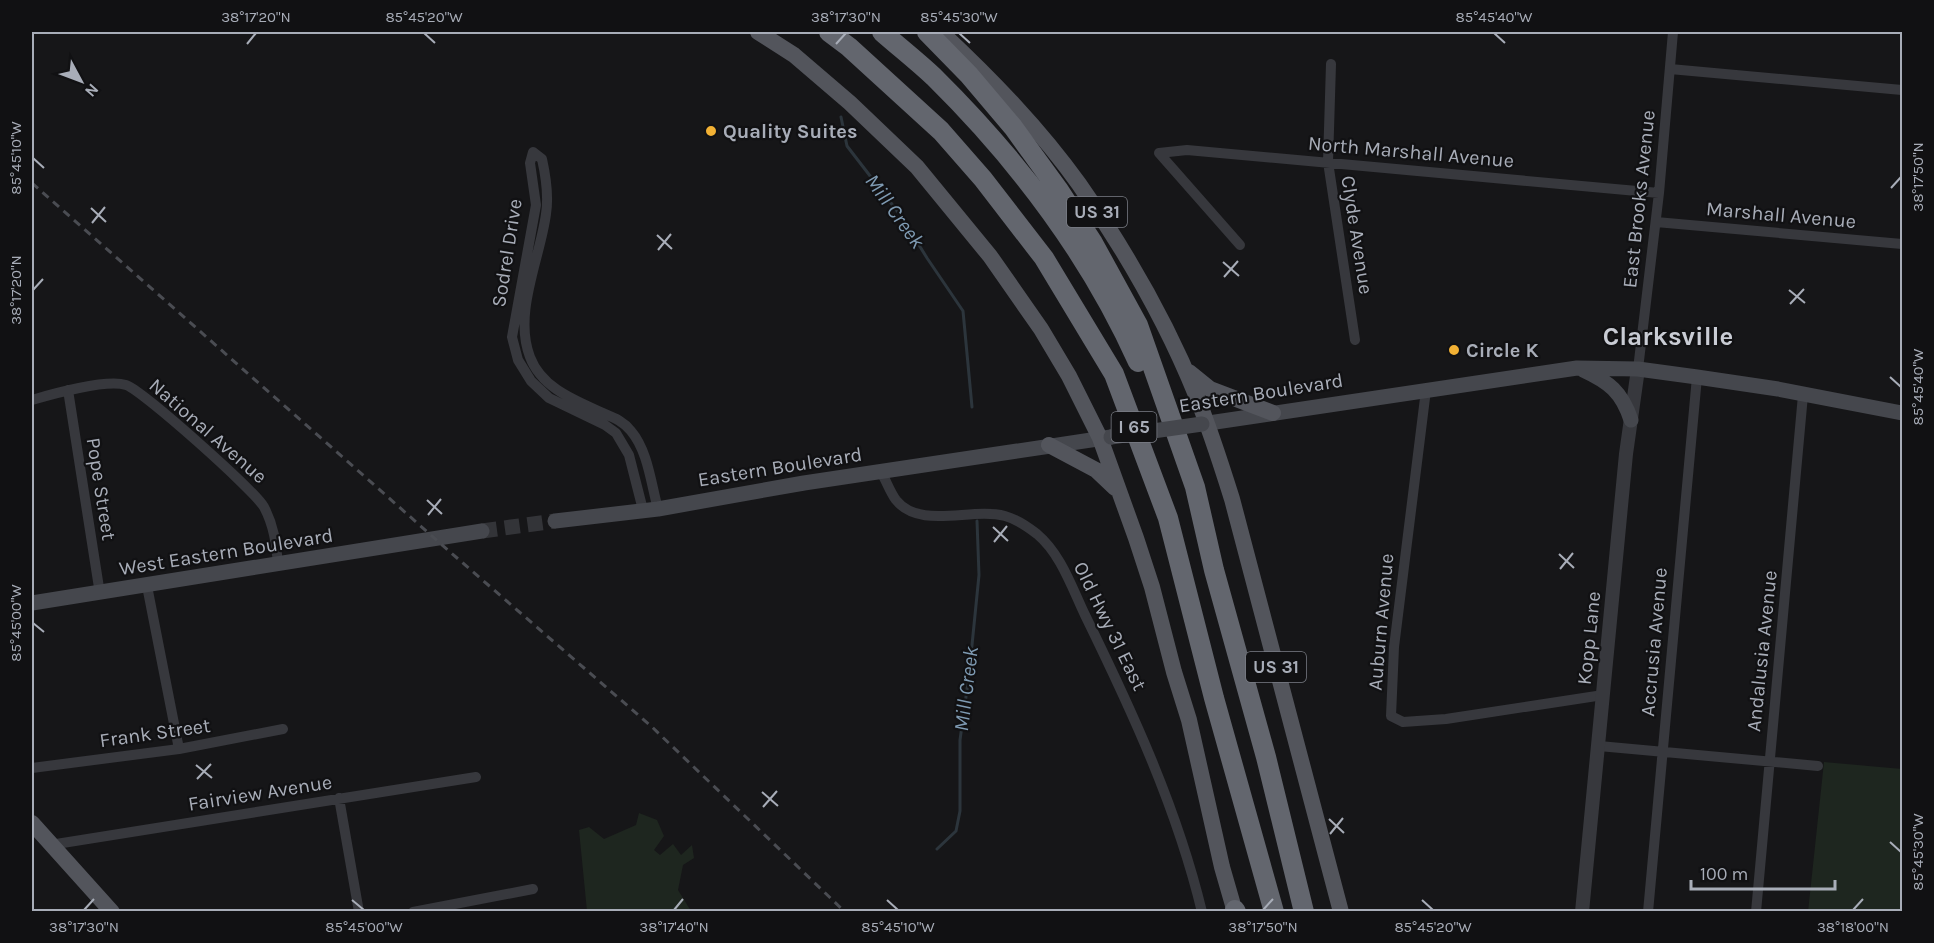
<svg xmlns="http://www.w3.org/2000/svg" width="1934" height="943" viewBox="0 0 1934 943" font-family="Karla,sans-serif">
  <rect width="100%" height="100%" fill="#161618"/>
  <path fill="#1e261f" d="M 1824,762 L 1902,769 L 1902,911 L 1808,912 Z
    M 639,813 L 657,820 L 664,836 L 654,850 L 660,855 L 673,844 L 681,855 L 692,845 L 694,858 L 683,865 L 678,890 L 691,911 L 587,911 L 579,830 L 589,827 L 604,839 L 636,825 Z"/>
  <g fill="none" stroke-linecap="round" stroke-linejoin="round">
    <path stroke="#2c353c" stroke-width="3" d="M 841,117 L 847,146 L 901,216 L 927,258 L 963,311 L 972,407
      M 937,849 L 956,831 L 960,811 L 960,740 L 969,675 L 979,575 L 977,521"/>
    <path stroke="#333438" stroke-width="15" stroke-dasharray="15 8" stroke-linecap="butt" d="M 482,531 L 555,521"/>
    <path stroke="#37383d" stroke-width="10" d="M 1331,64 L 1328,162 L 1355,340
      M 1670,69 L 1902,90
      M 1159,153 L 1187,150 L 1659,193
      M 1159,153 L 1240,245
      M 1656,222 L 1902,244
      M 1638,369 L 1659,193 L 1673,32
      M 68,390 L 100,594
      M 1426,390 L 1394,647 L 1391,716 L 1403,722 L 1446,719 L 1603,695
      M 32,400 C 52,394 106,379 126,385 C 142,390 255,491 264,507 C 274,526 276,543 278,564
      M 881,472 C 886,480 890,492 896,500 C 920,530 971,507 1005,516 C 1016,519 1028,527 1037,534 C 1061,554 1072,588 1085,615 C 1132,711 1177,808 1202,912
      M 643,510 L 629,455 L 616,433 L 605,425 L 549,398 L 531,381 L 518,360 L 512,337 L 536,205 L 530,163 L 533,152 L 542,159 C 546,177 549,195 546,214 C 540,259 513,313 530,357 C 542,389 577,401 605,414 C 615,418 624,422 631,431 C 648,451 651,484 658,509
      M 147,586 L 179,749
      M 1599,746 L 1818,766
      M 32,768 L 179,749 L 283,729
      M 339,798 L 359,912
      M 50,845 L 476,777
      M 413,912 L 533,889
      M 1648,912 L 1697,377
      M 1756,912 L 1803,395"/>
    <path stroke="#37383d" stroke-width="14" d="M 1582,912 L 1626,454 L 1638,369"/>
    <path stroke="#45474d" stroke-width="15" d="M 1583,370 C 1609,382 1622,392 1631,420
      M 1202,424 L 1577,368 L 1638,369 L 1697,377 L 1778,389 L 1902,413
      M 555,521 L 658,509 L 804,483 L 1111,437
      M 32,603 L 482,531"/>
    <path stroke="#53555c" stroke-width="16" d="M 758,32 L 794,55 L 850,103 L 917,167 L 990,256 L 1041,329 L 1069,376 L 1100,438 L 1136,538 L 1152,587 L 1174,672 L 1189,720 L 1222,867 L 1235,912
      M 941,32 C 991,79 1039,128 1079,184 C 1125,250 1166,321 1196,395 C 1210,429 1221,464 1232,499 L 1341,912
      M 1189,372 L 1210,389 L 1273,413
      M 1049,445 L 1096,470 L 1115,488
      M 32,823 L 112,912"/>
    <path stroke="#63666e" stroke-width="20" d="M 829,32 L 849,47 L 941,131 L 983,179 L 1044,258 L 1114,374 L 1168,518 L 1214,698 L 1274,912
      M 882,32 C 899,47 917,61 934,77 C 1017,159 1090,255 1138,362
      M 927,32 L 969,75 L 1013,127 L 1058,189 L 1093,243 L 1138,325 L 1195,487 L 1214,570 L 1266,757 L 1304,912
      M 1235,910 L 1236,912"/>
    <path stroke="#4a4c52" stroke-width="3" stroke-dasharray="8 6" stroke-linecap="butt" d="M 32,183 L 449,551 L 651,726 L 845,912"/>
    <path stroke="#45474d" stroke-width="15" d="M 1111,437 L 1202,424"/>
  </g>
  <path fill="none" stroke="#a8adb8" stroke-width="2" d="M 424,33 L 435,43M 959,33 L 970,43M 1494,33 L 1505,43M 247,44 L 256,33M 836,44 L 846,33M 33,158 L 44,168M 1891,188 L 1901,177M 91,208 L 106,222M 92,223 L 105,207M 657,235 L 672,249M 658,250 L 671,234M 1223,262 L 1239,276M 1224,277 L 1238,261M 33,290 L 43,279M 1789,290 L 1805,303M 1790,304 L 1804,289M 1890,377 L 1901,387M 427,500 L 442,514M 428,515 L 441,499M 993,527 L 1008,541M 994,542 L 1007,526M 1559,554 L 1574,568M 1560,569 L 1573,553M 33,623 L 44,632M 196,765 L 212,778M 197,779 L 211,764M 762,792 L 778,806M 763,807 L 777,791M 1329,819 L 1344,833M 1330,834 L 1343,818M 1890,842 L 1901,852M 352,900 L 364,910M 887,900 L 898,910M 1422,900 L 1433,910M 84,910 L 94,899M 674,910 L 683,899M 1263,910 L 1273,899M 1853,910 L 1863,899"/>
  <g fill="#f2b134" stroke="#111113" stroke-width="2">
    <circle cx="711" cy="131" r="6"/>
    <circle cx="1454" cy="350" r="6"/>
  </g>
  <g text-anchor="middle" dominant-baseline="central" stroke-width="4.5" stroke-linejoin="round" paint-order="stroke">
    <g fill="#111113" stroke="#7b7e86" stroke-width="1.5">
      <rect x="1067" y="197" width="60" height="30" rx="4.5"/>
      <rect x="1111.5" y="412" width="45" height="30" rx="4.5"/>
      <rect x="1246" y="652" width="60" height="30" rx="4.5"/>
    </g>
    <g font-size="18" font-weight="bold" fill="#a8adb8">
      <text x="1097" y="212">US 31</text>
      <text x="1134" y="427">I 65</text>
      <text x="1276" y="667">US 31</text>
    </g>
    <g font-size="20" font-weight="bold" fill="#a8adb8" stroke="#111113" text-anchor="start">
      <text x="723" y="131">Quality Suites</text>
      <text x="1466" y="350">Circle K</text>
    </g>
    <g font-size="20" fill="#a8adb8" stroke="#111113">
      <text transform="translate(1411 152) rotate(5)">North Marshall Avenue</text>
      <text transform="translate(1639 199) rotate(-84)">East Brooks Avenue</text>
      <text transform="translate(1781 215) rotate(5)">Marshall Avenue</text>
      <text transform="translate(1357 235) rotate(81)">Clyde Avenue</text>
      <text transform="translate(507 253) rotate(-81)">Sodrel Drive</text>
      <text transform="translate(1261 393) rotate(-9)">Eastern Boulevard</text>
      <text transform="translate(208 431) rotate(41)">National Avenue</text>
      <text transform="translate(780 467) rotate(-9)">Eastern Boulevard</text>
      <text transform="translate(101 489) rotate(81)">Pope Street</text>
      <text transform="translate(226 552) rotate(-9)">West Eastern Boulevard</text>
      <text transform="translate(1381 622) rotate(-85)">Auburn Avenue</text>
      <text transform="translate(1110 626) rotate(64)">Old Hwy 31 East</text>
      <text transform="translate(1589 638) rotate(-84)">Kopp Lane</text>
      <text transform="translate(1654 642) rotate(-85)">Accrusia Avenue</text>
      <text transform="translate(1762 651) rotate(-84)">Andalusia Avenue</text>
      <text transform="translate(155 733) rotate(-8)">Frank Street</text>
      <text transform="translate(260 793) rotate(-9)">Fairview Avenue</text>
    </g>
    <g font-size="21" font-style="italic" fill="#7f9bb3" stroke="#111113">
      <text transform="translate(895 211) rotate(54)">Mill Creek</text>
      <text transform="translate(966 689) rotate(-83)">Mill Creek</text>
    </g>
    <g font-size="26" font-weight="bold" fill="#c9ccd4" stroke="#111113">
      <text x="1668" y="336">Clarksville</text>
    </g>
  </g>
  <rect width="1934" height="943" fill="none" stroke="#111113" stroke-width="66"/>
  <g transform="translate(81 81) rotate(131)" stroke="#111113" stroke-width="4.5" paint-order="stroke">
  <path d="M0-4.5L10 22L0 15L-10 22Z" fill="#a8adb8"/>
  <text y="-9" font-size="16" font-weight="bold" text-anchor="middle" fill="#a8adb8">N</text>
  </g>
  <path d="M1691 880v9h144v-9" fill="none" stroke="#a8adb8" stroke-width="3"/>
  <text x="1700" y="880" font-size="18" fill="#a8adb8" stroke="#111113" stroke-width="4.5" paint-order="stroke">100 m</text>
  <rect x="33" y="33" width="1868" height="877" fill="none" stroke="#a8adb8" stroke-width="2"/>
  <g font-size="15" text-anchor="middle" fill="#a8adb8">
    <text x="256" y="22">38°17'20"N</text>
    <text x="424" y="22">85°45'20"W</text>
    <text x="846" y="22">38°17'30"N</text>
    <text x="959" y="22">85°45'30"W</text>
    <text x="1494" y="22">85°45'40"W</text>
    <text transform="translate(16 158) rotate(-90)" y="5">85°45'10"W</text>
    <text transform="translate(1918 177) rotate(-90)" y="5">38°17'50"N</text>
    <text transform="translate(16 290) rotate(-90)" y="5">38°17'20"N</text>
    <text transform="translate(1918 387) rotate(-90)" y="5">85°45'40"W</text>
    <text transform="translate(16 623) rotate(-90)" y="5">85°45'00"W</text>
    <text transform="translate(1918 852) rotate(-90)" y="5">85°45'30"W</text>
    <text x="84" y="932">38°17'30"N</text>
    <text x="364" y="932">85°45'00"W</text>
    <text x="674" y="932">38°17'40"N</text>
    <text x="898" y="932">85°45'10"W</text>
    <text x="1263" y="932">38°17'50"N</text>
    <text x="1433" y="932">85°45'20"W</text>
    <text x="1853" y="932">38°18'00"N</text>
  </g>
</svg>
